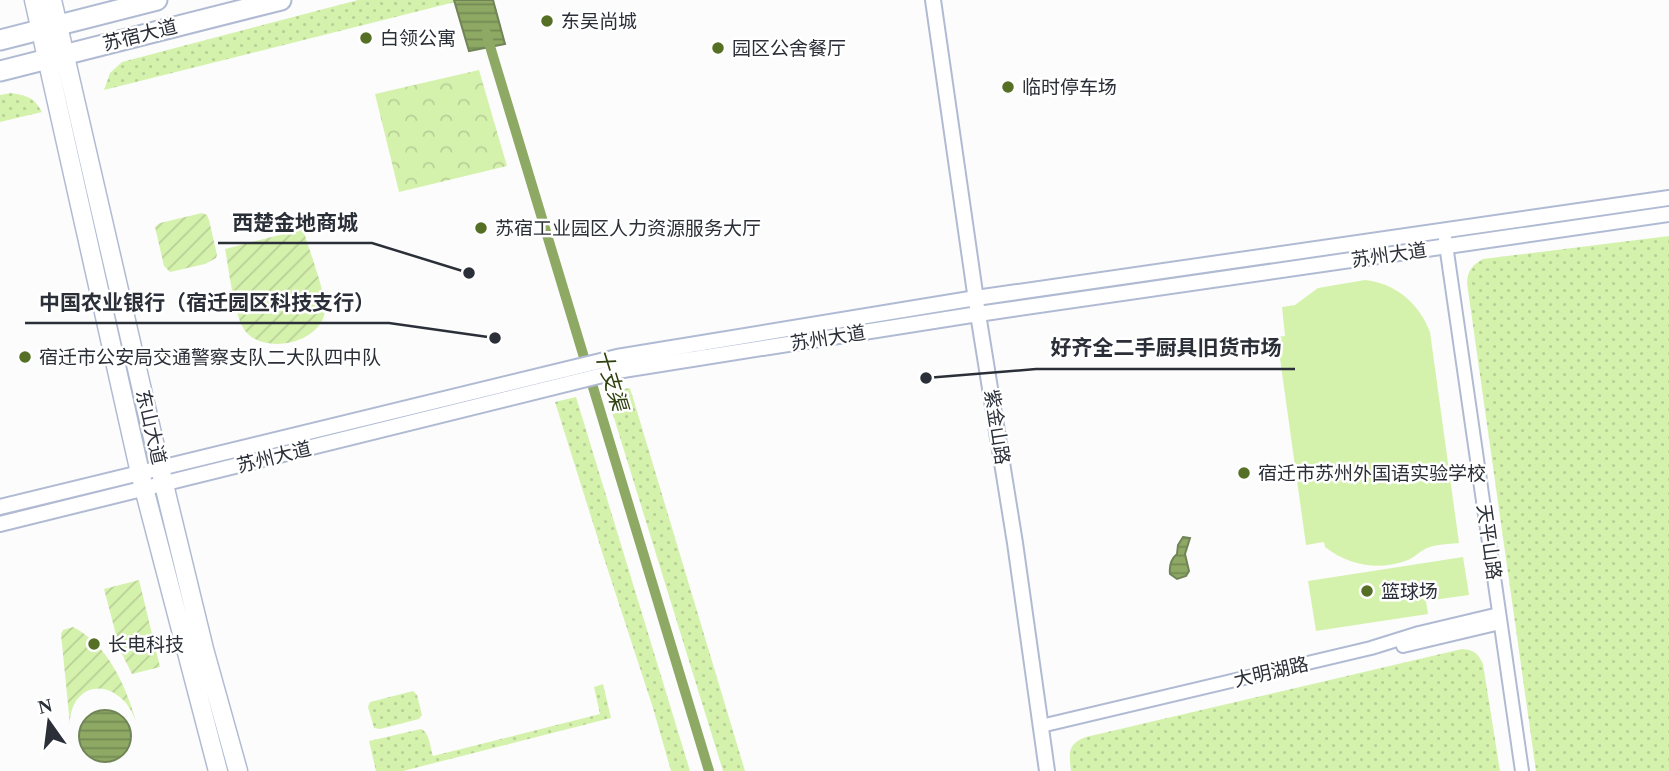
<svg xmlns="http://www.w3.org/2000/svg" width="1669" height="771" viewBox="0 0 1669 771" font-family="'Times New Roman','Noto Sans SC',serif">
  <defs>
    <pattern id="grass-dots" width="8" height="8" patternUnits="userSpaceOnUse" patternTransform="scale(1.75)"><rect width="8" height="8" fill="#d5f2ad"/><path d="M2 2h.1M6 6h.1" fill="none" stroke="#b7d096" stroke-width="1.8" stroke-linecap="round"/></pattern>
    <pattern id="park-crowns" width="20" height="18" patternUnits="userSpaceOnUse" patternTransform="scale(1.75)"><rect width="20" height="18" fill="#d5f2ad"/><path d="M2 6a3 3 0 1 1 6 0M12 15a3 3 0 1 1 6 0" fill="none" stroke="#b7d096"/></pattern>
    <pattern id="garden-furrows" width="10" height="10" patternUnits="userSpaceOnUse" patternTransform="scale(1.75)"><rect width="10" height="10" fill="#d5f2ad"/><path d="M-1 1l2-2M0 10L10 0M9 11l2-2" fill="none" stroke="#b7d096"/></pattern>
    <pattern id="water-rules" width="6" height="5" patternUnits="userSpaceOnUse" patternTransform="scale(1.75)"><rect width="6" height="5" fill="#8da964"/><path d="M0 2.5h6" fill="none" stroke="#738a53"/></pattern>
  </defs>
  <rect width="100%" height="100%" fill="#fcfcfc"/>
  <path fill="url(#grass-dots)" d="M 358,0 L 454,0 L 455,2 L 104,90 L 110,73 L 122,62 Z
    M 11,93 C 28,96 34,97 42,112 L 0,122 L 0,95 Z
    M 1669,236 L 1669,771 L 1536,771 L 1467,283 C 1468,270 1472,265 1483,259 Z
    M 630,388 L 745,771 L 723,771 L 606,392 Z
    M 576,397 L 690,771 L 671,771 L 653,708 L 603,555 L 555,402 Z
    M 1462,649 C 1474,650 1478,653 1483,664 L 1500,771 L 1071,771 C 1069,753 1067,744 1086,737 Z
    M 603,684 L 611,718 L 403,771 L 376,771 L 369,741 L 421,729 C 430,733 430,747 433,756 L 600,714 L 594,687 Z
    M 413,691 L 417,695 L 422,715 L 419,719 L 380,729 L 374,728 L 368,707 L 370,702 Z"/>
  <path fill="url(#park-crowns)" d="M 479,70 L 507,166 L 399,192 L 375,94 Z"/>
  <path fill="url(#garden-furrows)" d="M 202,213 L 207,215 L 209,220 L 217,255 L 216,258 L 205,264 L 170,272 L 164,266 L 155,227 L 160,223 Z
    M 303,229 C 308,247 327,296 325,311 C 321,343 266,355 246,332 C 234,318 229,269 225,249 Z
    M 139,580 L 160,667 L 132,674 L 120,650 L 104,589 Z
    M 73,627 C 108,645 125,684 136,721 C 132,712 128,704 121,698 C 95,676 69,695 70,725 L 61,634 L 63,630 Z"/>
  <path fill="#d5f2ad" d="M 1365,280 C 1395,283 1419,303 1430,332 L 1459,543 C 1450,544 1436,544 1427,548 C 1420,551 1415,557 1408,560 C 1380,571 1349,566 1325,547 L 1324,542 L 1306,545 L 1277,337 L 1285,336 L 1282,307 L 1295,305 L 1318,288 Z
    M 1463,557 L 1469,595 L 1426,601 L 1428,614 L 1316,631 L 1308,581 Z"/>
  <path fill="url(#water-rules)" stroke="#708457" stroke-width="2" d="M 454,0 L 493,0 L 505,44 L 469,51 Z
    M 1183,537 L 1190,538 L 1185,554 L 1189,571 L 1186,576 L 1177,579 L 1170,574 C 1169,565 1171,559 1177,554 L 1178,545 Z
    M79 736a26 26 0 1 1 52 0a26 26 0 1 1-52 0Z"/>
  <g fill="none" stroke-linecap="round" stroke-linejoin="round">
    <path stroke="#8da964" stroke-width="10" d="M 486,33 L 709,771"/>
    <g stroke="#b0bbd3" stroke-width="16">
      <path id="minor" d="M 1444,231 L 1522,771
        M 1403,646 L 1500,623
        M 1041,726 L 1371,648 L 1419,633 L 1499,614"/>
    </g>
    <g stroke="#b0bbd3" stroke-width="18">
      <path id="tertiary" d="M 933,0 L 978,314 L 1015,543 L 1047,771
        M 0,507 L 617,357 L 976,298 L 1669,198
        M 0,524 L 623,370 L 978,314 L 1669,214"/>
    </g>
    <g stroke="#b0bbd3" stroke-width="21">
      <path id="secondary" d="M 34,0 L 140,473 L 218,771
        M 52,0 L 160,468 L 204,649 L 238,771"/>
    </g>
    <g stroke="#b0bbd3" stroke-width="23">
      <path id="primary" d="M 0,40 L 157,0
        M 0,71 L 281,0"/>
    </g>
    <use href="#minor" stroke="#fff" stroke-width="12"/>
    <use href="#tertiary" stroke="#fff" stroke-width="14"/>
    <use href="#secondary" stroke="#fff" stroke-width="18"/>
    <use href="#primary" stroke="#fff" stroke-width="19"/>
  </g>
  <g fill="#557024" stroke="#fff" stroke-width="2.5">
    <circle cx="547" cy="21" r="7"/>
    <circle cx="366" cy="38" r="7"/>
    <circle cx="718" cy="48" r="7"/>
    <circle cx="1008" cy="87" r="7"/>
    <circle cx="481" cy="228" r="7"/>
    <circle cx="25" cy="357" r="7"/>
    <circle cx="1244" cy="473" r="7"/>
    <circle cx="1367" cy="591" r="7"/>
    <circle cx="94" cy="644" r="7"/>
  </g>
  <g text-anchor="middle" dominant-baseline="central" stroke-width="5" stroke-linejoin="round" paint-order="stroke">
    <g font-size="19" fill="#2b2f38" stroke="#fff" text-anchor="start">
      <text x="561" y="21">东吴尚城</text>
      <text x="380" y="38">白领公寓</text>
      <text x="732" y="48">园区公舍餐厅</text>
      <text x="1022" y="87">临时停车场</text>
      <text x="495" y="228">苏宿工业园区人力资源服务大厅</text>
      <text x="39" y="357">宿迁市公安局交通警察支队二大队四中队</text>
      <text x="1258" y="473">宿迁市苏州外国语实验学校</text>
      <text x="1381" y="591">篮球场</text>
      <text x="108" y="644">长电科技</text>
    </g>
    <g font-size="19" fill="#2b2f38" stroke="#fff">
      <text transform="translate(140 35) rotate(-14)">苏宿大道</text>
      <text transform="translate(1389 255) rotate(-8)">苏州大道</text>
      <text transform="translate(828 338) rotate(-9)">苏州大道</text>
      <text transform="translate(151 427) rotate(77)">东山大道</text>
      <text transform="translate(997 427) rotate(81)">紫金山路</text>
      <text transform="translate(274 457) rotate(-14)">苏州大道</text>
      <text transform="translate(1489 542) rotate(82)">天平山路</text>
      <text transform="translate(1271 672) rotate(-13)">大明湖路</text>
    </g>
    <g font-size="21" font-style="italic" fill="#2f410f" stroke="#fff">
      <text transform="translate(611 380) rotate(73)">十支渠</text>
    </g>
  </g>
  <path fill="none" stroke="#2b2f38" stroke-width="2.5" d="M469 273L372 243H218M495 338L389 323H25M926 378L1036 369H1295"/>
  <g fill="#2b2f38" stroke="#fff" stroke-width="2.5">
    <circle cx="469" cy="273" r="7"/>
    <circle cx="495" cy="338" r="7"/>
    <circle cx="926" cy="378" r="7"/>
  </g>
  <g font-size="21" text-anchor="middle" font-weight="bold" fill="#2b2f38" stroke="#fff" stroke-width="5" stroke-linejoin="round" paint-order="stroke">
    <text x="295" y="230">西楚金地商城</text>
    <text x="207" y="310">中国农业银行（宿迁园区科技支行）</text>
    <text x="1166" y="355">好齐全二手厨具旧货市场</text>
  </g>
  <g transform="translate(49 722) rotate(346)" stroke="#ffffff" stroke-width="5" paint-order="stroke">
  <path d="M0-5L12 26L0 18L-12 26Z" fill="#2b2f38"/>
  <text y="-10" font-size="19" font-weight="bold" text-anchor="middle" fill="#2b2f38">N</text>
  </g>
</svg>
